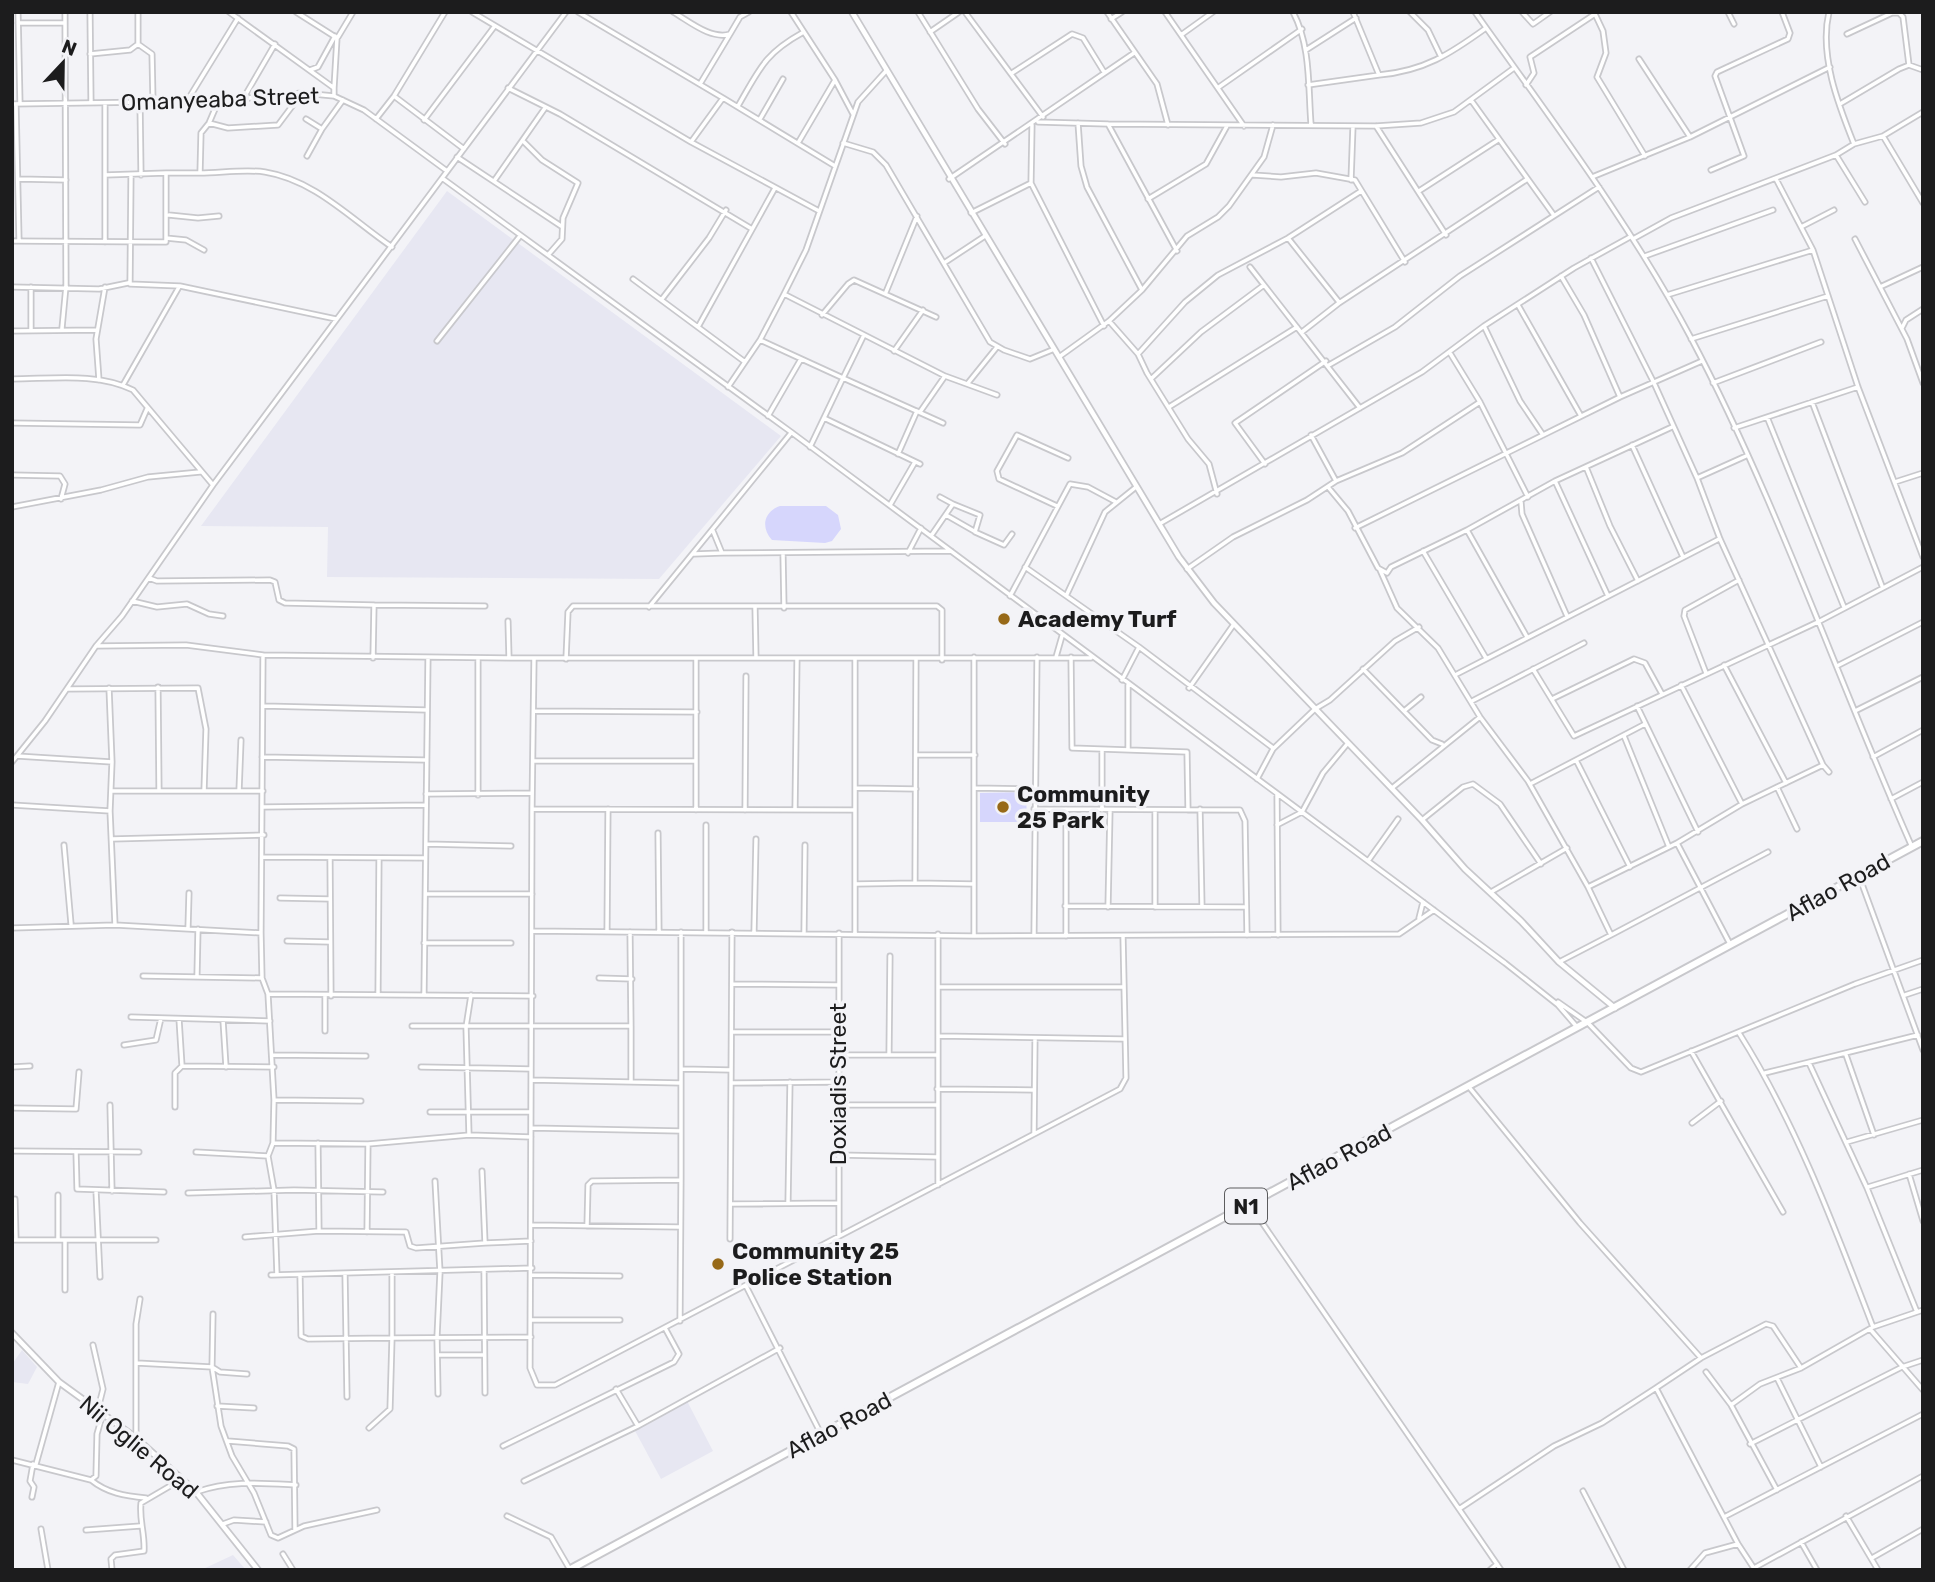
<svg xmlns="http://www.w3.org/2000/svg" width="1935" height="1582" viewBox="0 0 1935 1582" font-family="Rubik,sans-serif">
  <rect width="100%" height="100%" fill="#f3f3f7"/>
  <path fill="#e7e7f2" d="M 447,191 L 781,436 L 659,579 L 327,577 L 328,527 L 201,526 Z
    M 22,1350 L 37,1367 L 28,1384 L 12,1382 L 13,1363 Z
    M 687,1401 L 713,1451 L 661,1479 L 634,1429 Z
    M 233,1555 L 246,1570 L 201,1570 Z"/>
  <path fill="#d6d6fc" d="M 780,506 L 826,506 L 838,515 L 841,529 L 832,541 L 825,543 L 772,540 C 761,528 763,512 780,506 Z
    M 1026,792 L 1027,822 L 980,822 L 980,793 Z"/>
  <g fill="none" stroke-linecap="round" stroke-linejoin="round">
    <g stroke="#c8c8cc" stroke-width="7">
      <path id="minor" d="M 18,12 L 20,104
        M 90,12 L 91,103
        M 138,12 L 138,44 L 152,54 L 153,102
        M 229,12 L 334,88 L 334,96
        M 296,12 L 337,38 L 334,88
        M 472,12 L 691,142 L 723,98 L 578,12
        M 673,12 C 689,21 711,40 730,34 L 740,17 L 749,12
        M 791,12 L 835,80 L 853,114
        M 918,12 L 978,109 L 1005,144
        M 965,12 L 1043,117
        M 1107,12 L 1157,84 L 1168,125
        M 1165,12 L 1244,126
        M 1293,12 C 1311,46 1308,87 1311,124
        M 1410,12 L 1428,30 L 1441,57
        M 1475,12 C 1550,118 1630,223 1691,338 C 1777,501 1837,678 1912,847
        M 1522,12 L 1533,24 L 1550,12
        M 1728,12 L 1734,24
        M 1829,12 C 1819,55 1838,104 1854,144
        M 1595,14 L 1603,31 L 1606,53 L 1597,77 L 1645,156
        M 1111,19 L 1122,12
        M 18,23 L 65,23
        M 930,32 L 959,12
        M 1847,34 L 1892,13 L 1899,13 L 1903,17 L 1909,65
        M 1181,35 L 1213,12
        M 338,37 L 353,12
        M 1306,50 L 1356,18
        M 90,54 L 130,50 L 138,44
        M 1639,59 L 1690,137
        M 310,70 L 318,67 L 335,36
        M 1012,73 L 1072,34 L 1083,38 L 1104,72
        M 1379,75 C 1424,71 1450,54 1486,28
        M 700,84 L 730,34
        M 1308,85 L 1379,75 L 1353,12
        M 1526,85 L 1534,73 L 1530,57 L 1595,14
        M 1219,87 L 1302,29
        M 508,88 L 560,114 L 752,229
        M 394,96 L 464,149
        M 723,98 L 835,166
        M 243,99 L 275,44
        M 1471,100 L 1553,214
        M 187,101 L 238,18
        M 140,103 L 141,175
        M 12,104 L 218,101 L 302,93 L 334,96 L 364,110 L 447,171
        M 16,104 L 19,240
        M 1840,104 L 1899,69 L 1909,65 L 1923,70
        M 738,106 C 759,70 764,54 802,33
        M 306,119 L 322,129 L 307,156
        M 376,119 L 394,96 L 445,12
        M 760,119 L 783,79
        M 424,120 L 494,27
        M 1038,122 L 1108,124 L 1177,251
        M 209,123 L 228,128 L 278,125 L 302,93
        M 1078,123 L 1081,166 L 1087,187 L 1142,290
        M 1108,124 L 1376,126 L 1421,123 L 1454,112 L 1514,68
        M 1032,125 L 1031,183 L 1104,326
        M 1376,126 L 1446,235
        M 322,129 L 343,100
        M 1883,136 L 1923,203
        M 524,142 L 542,160 L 578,183 L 563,218 L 562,239 L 548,255
        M 691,142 L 819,211
        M 798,143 L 835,80
        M 843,143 L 873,152 L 886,165 L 990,342 L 1004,350 L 1030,359 L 1052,350
        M 1836,155 L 1865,202
        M 457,157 L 561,226
        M 1711,170 L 1744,156 L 1715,76 L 1717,72 L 1788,39 L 1790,33 L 1782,12
        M 166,173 L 200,173 L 201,133 L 209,123 L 218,102
        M 200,173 C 220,173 245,169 265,172 C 315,180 352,220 392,247
        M 131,175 L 130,284 L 180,286 L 336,319
        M 1253,175 L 1281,177 L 1316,173 L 1355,180 L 1405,262
        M 1592,177 L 1690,137 L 1830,67
        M 442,178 L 791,432 L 1505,963 L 1558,1005 L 1577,1027
        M 19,179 L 66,180
        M 949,179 L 1134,53
        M 1776,179 L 1813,250 L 1858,387 L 1923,557
        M 1351,180 L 1353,126
        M 494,181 L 545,108
        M 1419,191 L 1498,140
        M 1148,199 L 1206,164 L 1227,126
        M 971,213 L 1031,183
        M 169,215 L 198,218 L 219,216
        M 1801,227 L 1834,210
        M 166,238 L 186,240 L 204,250
        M 1288,238 L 1339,302
        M 1633,239 L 1671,218 L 1836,155 L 1854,144 L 1883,136 L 1923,112
        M 1855,239 L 1907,339 L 1923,383
        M 12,241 L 166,242 L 166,173 L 105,175 L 105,104
        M 105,242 L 105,175
        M 1645,256 L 1773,210
        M 1591,258 L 1654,383 L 1697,478 L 1720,539 L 1823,765 L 1742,804 L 1677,843
        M 944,263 L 985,236
        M 1250,267 L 1360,408
        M 1561,276 L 1584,315 L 1620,397
        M 633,279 L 745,362
        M 12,287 L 99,289 L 128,283
        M 31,287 L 31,330
        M 1880,287 L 1923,267
        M 886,292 L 917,216
        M 784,294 L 806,250 L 858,102 L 886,71
        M 1667,295 L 1813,250
        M 662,299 L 709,238 L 726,210
        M 1518,305 L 1581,416
        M 822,315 L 848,284 L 854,280 L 936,317
        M 1109,321 L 1138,354 L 1147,373 L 1188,439 L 1209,464 L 1217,494
        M 1484,326 L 1520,401 L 1543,435
        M 698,327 L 775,188
        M 62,328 L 66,286 L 65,12
        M 1902,328 L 1906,320 L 1923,309
        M 12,331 L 97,330
        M 1302,332 L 1339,303 L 1526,180
        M 1691,339 L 1828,296
        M 760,340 L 784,294 L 945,376 L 997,395
        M 437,341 L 520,236
        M 894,351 L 923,310
        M 1450,353 L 1480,402 L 1528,497
        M 1138,354 L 1185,302 L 1218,275 L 1288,238 L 1361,191
        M 1059,357 L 1109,321 L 1142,290 L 1187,236 L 1218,217 L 1229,206 L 1264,157 L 1273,125
        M 1329,365 L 1395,327 L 1460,276 L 1599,187
        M 1152,378 L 1201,332 L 1264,285
        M 12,379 C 50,379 98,372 133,390 L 213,485
        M 99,380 L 96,339 L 105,287
        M 968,383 L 997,347
        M 1713,383 L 1821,342
        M 123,385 L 179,287
        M 728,387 L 760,340 L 843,378 L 863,337
        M 1812,402 L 1882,586
        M 1169,407 L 1297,327
        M 920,412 L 945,376
        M 768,416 L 801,359
        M 1767,417 L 1844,607
        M 824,418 L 920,464
        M 12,423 L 140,425 L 147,409
        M 1734,428 L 1858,387
        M 1311,435 L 1336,481
        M 1632,445 L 1683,557
        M 810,447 L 843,378 L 943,423
        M 898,454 L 917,411
        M 1265,464 L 1235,423 L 1326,361
        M 1586,467 L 1610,526 L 1638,581
        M 12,475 L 60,476 L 65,484 L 61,499
        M 1697,478 L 1746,456
        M 1555,481 L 1608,596
        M 1895,482 L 1923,473
        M 1328,487 L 1348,511 L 1378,568 L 1387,573 L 1391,567 L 1467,530
        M 940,497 L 953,504
        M 1521,502 L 1522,514 L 1567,616
        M 890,505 L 915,462
        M 1057,506 L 999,479 L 997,471 L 1017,435 L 1068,458
        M 12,507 L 101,490 L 148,477 L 200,472
        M 946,515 L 974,531
        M 1161,523 L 1422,372 L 1484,326 L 1574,268 L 1630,237
        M 1355,528 L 1620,397 L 1702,361
        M 931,536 L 953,504 L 980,515 L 975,532 L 1004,545 L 1012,534
        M 1423,551 L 1486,658
        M 722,553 L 951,551
        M 908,553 L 921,528
        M 694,554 L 722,553 L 713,531
        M 783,554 L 784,608
        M 1025,567 L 1139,647
        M 1187,569 L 1233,537 L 1307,500 L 1336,481 L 1402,453 L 1480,402
        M 1380,570 L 1397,608 L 1438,648 L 1480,717 L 1528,781 L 1588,887
        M 149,578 L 157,581 L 270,580 L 275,582 L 279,600 L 285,603 L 374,605
        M 1067,594 L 1105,512 L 1136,487
        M 1010,596 L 1070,484 L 1088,487 L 1116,502
        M 132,601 L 157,607 L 187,604 L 209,614 L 223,616
        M 649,607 L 791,433
        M 755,607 L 756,658
        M 1527,637 L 1467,530 L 1555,481 L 1672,427
        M 96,646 L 186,645 L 263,655
        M 1056,657 L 1062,636
        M 1071,657 L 1072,748 L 1187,752 L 1188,810
        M 373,658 L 374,605 L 485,606
        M 509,658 L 1091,658
        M 478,659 L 478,795
        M 566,659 L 568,612 L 573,606 L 937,606 L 942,610 L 942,660
        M 916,660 L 915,883 L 974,884
        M 1724,665 L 1786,783
        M 1837,666 L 1923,622
        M 1363,669 L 1432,740 L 1442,744
        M 1533,669 L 1574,736 L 1820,621 L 1923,567
        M 1706,673 L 1684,616 L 1685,610 L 1739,580
        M 1457,674 L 1719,539
        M 1122,680 L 1139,647 L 1273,748
        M 1681,685 L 1742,804
        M 158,687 L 159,790
        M 109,688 L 112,762 L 110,811 L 115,925
        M 1189,688 L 1234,624
        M 67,689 L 198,688 L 206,729 L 204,791
        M 1552,699 L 1634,659 L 1645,663 L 1662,694
        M 1472,701 L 1584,643
        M 264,706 L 427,710
        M 1637,706 L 1698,832
        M 535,711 L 697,712
        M 1404,711 L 1421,697
        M 1855,711 L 1923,677
        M 1624,736 L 1669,847
        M 1102,750 L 1102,810
        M 1128,750 L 1128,685
        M 917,755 L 975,755
        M 17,756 L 112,762
        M 262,757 L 425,760
        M 1873,757 L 1923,730
        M 1576,760 L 1630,867
        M 534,761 L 696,761
        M 12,762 L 45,721 L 96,646 L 122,616 L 213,485 L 566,12
        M 1823,765 L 1829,772
        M 1257,779 L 1273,749 L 1315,709 L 1330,700 L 1395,641 L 1419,627
        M 1530,784 L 1645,724
        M 1777,787 L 1797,829
        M 856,788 L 916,789
        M 975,788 L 1035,789
        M 1392,788 L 1480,717
        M 111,791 L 263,791
        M 239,791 L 241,740
        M 426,794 L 532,793
        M 1277,794 L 1278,935
        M 1891,799 L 1923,782
        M 12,805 L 110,811
        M 263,807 L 426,805
        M 532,809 L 534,659
        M 1034,809 L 1240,810 L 1245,821 L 1247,935
        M 1066,809 L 1066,936
        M 1200,809 L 1202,907
        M 696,810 L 696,659
        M 745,810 L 746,676
        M 795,810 L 797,659
        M 855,810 L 532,809 L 530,1368 L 537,1385 L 555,1385 L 1120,1089 L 1126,1078 L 1123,936
        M 1155,810 L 1155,907
        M 1422,820 L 1463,787 L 1473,784 L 1500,804 L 1541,864
        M 1277,825 L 1302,812 L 1323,773 L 1348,743
        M 658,833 L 659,932
        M 112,839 L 264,835
        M 426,844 L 511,846
        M 64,845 L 71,924
        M 263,857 L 425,858
        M 330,858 L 331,996
        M 1368,861 L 1398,819
        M 1859,876 L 1923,1050
        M 856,884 L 915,883
        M 1491,892 L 1567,848
        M 426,894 L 532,894
        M 280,898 L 330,899
        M 1065,906 L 1244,907
        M 1108,907 L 1110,810
        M 1419,918 L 1423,902
        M 12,928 L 115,925 L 261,933
        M 188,928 L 189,893
        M 532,931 L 974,936 L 1399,934 L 1434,910
        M 607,932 L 608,809
        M 630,932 L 631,1026
        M 706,932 L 706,825
        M 754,932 L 756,839
        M 804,932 L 805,845
        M 839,933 L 839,1236
        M 855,933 L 855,659
        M 938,934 L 938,1185
        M 1034,935 L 1037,657
        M 1611,935 L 1768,852
        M 974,936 L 974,657
        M 287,941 L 330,942
        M 424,943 L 511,943
        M 1559,962 L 1611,935 L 1588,887 L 1677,843 L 1730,944
        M 197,975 L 198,929
        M 143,976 L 262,978
        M 599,978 L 632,979
        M 732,984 L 838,985
        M 939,987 L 1123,987
        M 268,994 L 262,978 L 261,933 L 263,655 L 509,658 L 508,621
        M 378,995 L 379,858
        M 424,995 L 428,658
        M 1905,995 L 1923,989
        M 1558,1002 L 1588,1023 L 1631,1068 L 1641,1072 L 1855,984 L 1923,960
        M 131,1017 L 270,1021
        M 179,1019 L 182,1066
        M 223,1020 L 226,1067
        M 412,1026 L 631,1026 L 631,1082 L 531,1080
        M 325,1031 L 325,996
        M 732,1032 L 838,1032
        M 1739,1033 C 1796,1123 1835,1228 1873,1327
        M 938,1036 L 1123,1039
        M 124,1045 L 156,1040 L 161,1018
        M 1691,1051 L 1783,1212
        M 273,1055 L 366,1056
        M 838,1055 L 937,1055
        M 889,1055 L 890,956
        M 1846,1055 L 1874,1135
        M 1809,1063 L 1867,1188 L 1917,1312
        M 12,1067 L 30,1066
        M 421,1067 L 531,1069
        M 682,1069 L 731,1070
        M 1765,1073 L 1918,1035
        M 681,1083 L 681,932
        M 732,1083 L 837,1082
        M 1469,1087 L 1580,1223 L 1701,1358
        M 937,1089 L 1034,1090
        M 274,1100 L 361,1101
        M 110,1105 L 112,1191
        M 838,1105 L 937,1105
        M 175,1107 L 175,1073 L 182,1066 L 274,1067
        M 12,1108 L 76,1109 L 79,1072
        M 430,1112 L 531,1112
        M 1692,1123 L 1721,1101
        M 531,1128 L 681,1131
        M 1034,1134 L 1035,1039
        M 469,1135 L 466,1027 L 471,995
        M 1847,1142 L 1923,1120
        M 274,1143 L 368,1144 L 469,1135 L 531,1137
        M 318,1143 L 319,1231
        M 12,1151 L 139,1152
        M 76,1152 L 77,1189 L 164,1192
        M 196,1152 L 268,1156
        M 838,1155 L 937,1157
        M 482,1171 L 485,1243 L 531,1241
        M 1909,1174 L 1923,1221
        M 435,1181 L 440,1272 L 437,1337 L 438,1394
        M 1868,1187 L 1923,1170
        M 96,1191 L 100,1277
        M 188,1193 L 294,1190 L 383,1192
        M 15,1199 L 16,1240
        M 788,1203 L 790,1082
        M 731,1204 L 839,1203
        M 1250,1205 L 1501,1570
        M 532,1225 L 680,1227
        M 587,1226 L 588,1185 L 592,1181 L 681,1180 L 681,1083 L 631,1082
        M 367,1232 L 368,1144
        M 245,1237 L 319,1231 L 406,1232 L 410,1246 L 416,1248 L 485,1243
        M 730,1239 L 732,932
        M 12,1240 L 156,1240
        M 58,1240 L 58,1195
        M 65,1240 L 65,1290
        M 484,1270 L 485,1393
        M 345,1274 L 347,1397
        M 271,1275 L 532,1268
        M 277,1275 L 274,1190 L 268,1156 L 273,1143 L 274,1100 L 268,994 L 533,996
        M 300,1275 L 301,1336 L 308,1339 L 392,1338 L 392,1273
        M 532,1275 L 620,1276
        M 746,1286 L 821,1434
        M 213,1314 L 212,1367 L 221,1426 L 232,1456 L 254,1493 L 271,1535 L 278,1538 L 304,1526 L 377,1510
        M 532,1320 L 620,1320
        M 680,1321 L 681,1180
        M 1870,1329 L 1923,1390
        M 93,1345 L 103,1389 L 98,1409
        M 438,1355 L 484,1355
        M 137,1363 L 212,1367 L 220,1372 L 247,1374
        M 1706,1372 L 1731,1405 L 1777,1490
        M 1777,1378 L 1821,1467
        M 616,1389 L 638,1426 L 780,1348
        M 1731,1405 L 1760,1384 L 1801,1368 L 1873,1327 L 1923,1310
        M 217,1406 L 254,1408
        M 369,1428 L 390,1409 L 392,1338 L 531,1337
        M 136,1438 L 136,1324 L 140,1299
        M 228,1441 L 288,1446 L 294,1449 L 295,1530
        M 1750,1444 L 1902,1367 L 1923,1360
        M 503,1446 L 674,1362 L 679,1354 L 665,1328
        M 12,1460 L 91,1480 C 107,1493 125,1496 146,1498
        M 36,1464 L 59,1382
        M 91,1480 L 96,1476 L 97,1434 L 103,1413
        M 524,1481 L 638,1426
        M 1583,1491 L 1624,1570
        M 196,1492 C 229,1480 261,1483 296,1485
        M 32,1497 L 34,1487 L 30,1481 L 33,1464
        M 1459,1509 L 1554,1446 L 1602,1423 L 1656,1388
        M 507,1516 L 551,1537 L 569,1568
        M 1726,1516 L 1923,1414
        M 1846,1516 L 1878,1570
        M 223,1524 L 234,1520 L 266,1522
        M 41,1529 L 48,1570
        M 86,1530 L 140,1526
        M 1801,1542 L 1817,1570
        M 283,1554 L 293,1570
        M 1872,1558 L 1923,1529
        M 1754,1568 L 1923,1476
        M 112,1570 L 111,1559 L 115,1555 L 144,1551 C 145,1533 139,1520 141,1503 L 182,1479
        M 1490,1570 L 1497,1564
        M 1690,1570 L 1705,1553 L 1738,1544
        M 1755,1570 L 1738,1544 L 1656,1388 L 1701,1358 L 1766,1324 L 1773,1326 L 1801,1368"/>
    </g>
    <g stroke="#c8c8cc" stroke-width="8">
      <path id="tertiary" d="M 852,12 L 1179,557 L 1214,603 L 1422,820 L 1465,869 L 1521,921 L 1559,962 L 1615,1008
        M 12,1333 L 59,1382 L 136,1438 L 196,1492 L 258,1570"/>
    </g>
    <g stroke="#c8c8cc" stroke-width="10">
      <path id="trunk" d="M 569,1570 L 1923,841"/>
    </g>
    <use href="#minor" stroke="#fff" stroke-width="3.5"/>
    <use href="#tertiary" stroke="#fff" stroke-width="4.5"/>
    <use href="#trunk" stroke="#fff" stroke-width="6"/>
  </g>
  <g fill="#976918" stroke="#f3f3f7" stroke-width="2.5">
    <circle cx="1004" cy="619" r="7"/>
    <circle cx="1003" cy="807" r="7"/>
    <circle cx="718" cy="1264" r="7"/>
  </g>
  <g text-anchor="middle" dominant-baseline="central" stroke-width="7" stroke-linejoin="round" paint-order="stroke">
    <rect fill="#f3f3f7" stroke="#5c5c5e" stroke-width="2" x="1225" y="1188.5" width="42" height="35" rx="5"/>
    <g font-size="21" font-weight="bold" fill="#1c1c1d">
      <text x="1246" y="1206">N1</text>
    </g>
    <g font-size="23" fill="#1c1c1d" stroke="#f3f3f7">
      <text transform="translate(220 99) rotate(-2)">Omanyeaba Street</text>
      <text transform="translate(1838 887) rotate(-29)">Aflao Road</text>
      <text transform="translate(838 1084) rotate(-90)">Doxiadis Street</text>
      <text transform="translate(1339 1157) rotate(-28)">Aflao Road</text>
      <text transform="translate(839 1425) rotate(-28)">Aflao Road</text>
      <text transform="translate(139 1447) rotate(40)">Nii Oglie Road</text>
    </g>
    <g font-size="23" font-weight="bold" fill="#1c1c1d" stroke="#f3f3f7" text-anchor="start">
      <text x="1018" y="619">Academy Turf</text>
      <text x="1017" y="794">Community<tspan x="1017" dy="26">25 Park</tspan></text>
      <text x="732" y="1251">Community 25<tspan x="732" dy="26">Police Station</tspan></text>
    </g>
  </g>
  <rect width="1935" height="1582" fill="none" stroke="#1c1c1d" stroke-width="28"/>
  <g transform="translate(63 63) rotate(22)" stroke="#f3f3f7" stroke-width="5" paint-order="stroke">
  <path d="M0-5L12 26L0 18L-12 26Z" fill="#1c1c1d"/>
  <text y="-10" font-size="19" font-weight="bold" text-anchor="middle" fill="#1c1c1d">N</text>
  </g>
</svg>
